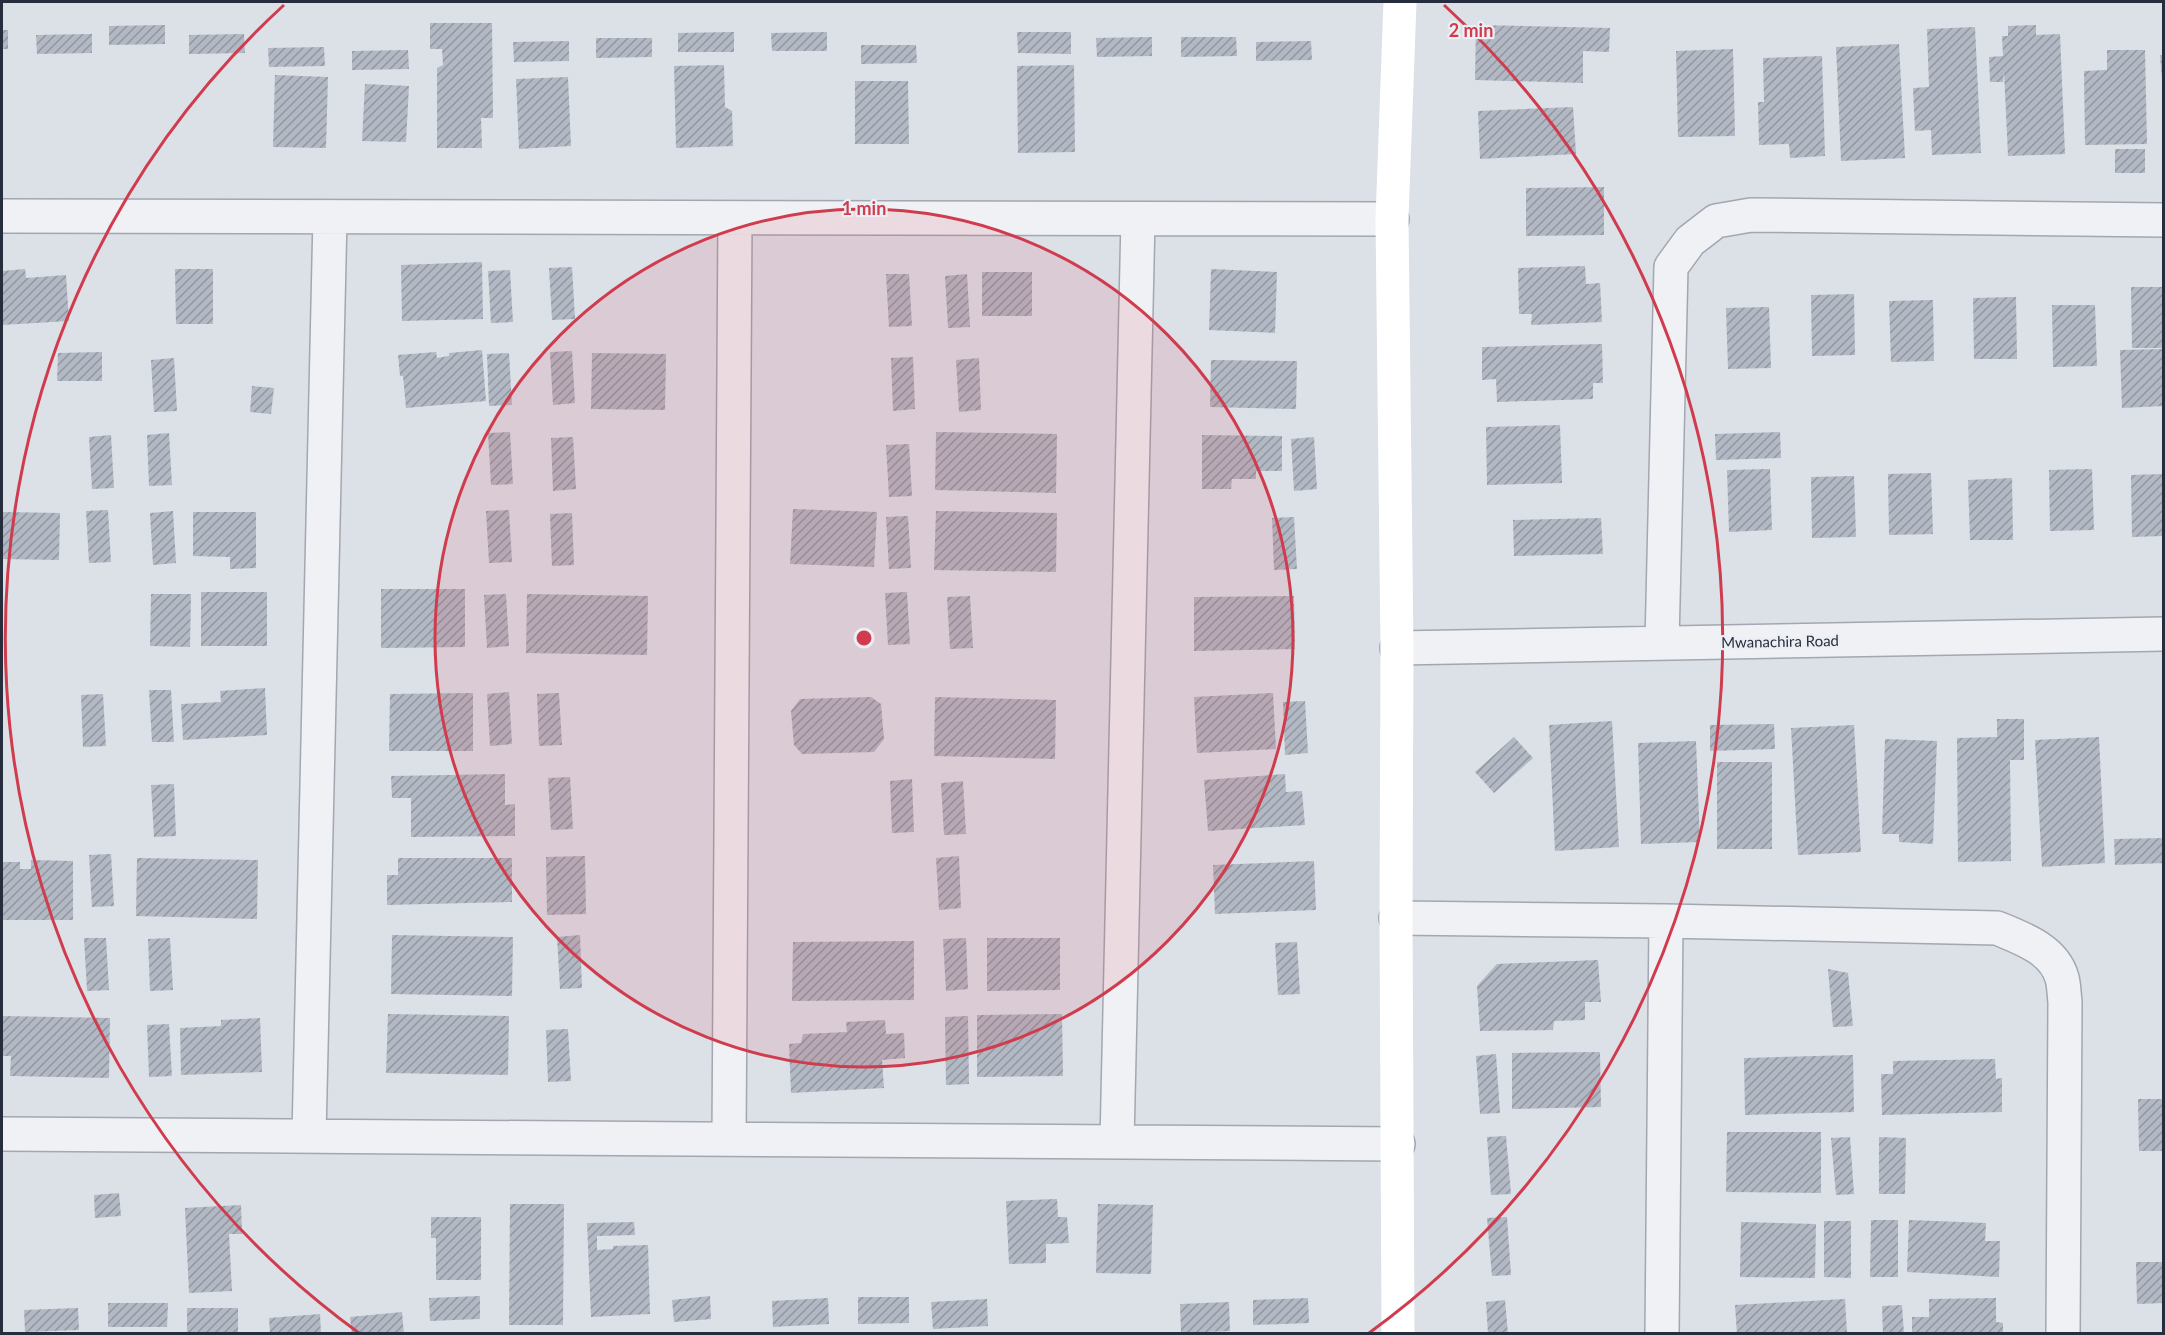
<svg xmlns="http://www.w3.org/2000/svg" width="2165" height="1335" viewBox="0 0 2165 1335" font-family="Lato,sans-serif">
  <defs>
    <pattern id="building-hatch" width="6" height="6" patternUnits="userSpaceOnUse" patternTransform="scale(1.5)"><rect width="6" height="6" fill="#b3b9c4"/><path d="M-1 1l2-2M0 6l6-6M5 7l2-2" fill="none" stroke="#9197a0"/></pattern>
  </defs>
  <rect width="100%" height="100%" fill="#dce0e7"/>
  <path fill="url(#building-hatch)" d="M 430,23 L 492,23 L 493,118 L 481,118 L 482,148 L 437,148 L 437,68 L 443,65 L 442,49 L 430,49 Z
    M 165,25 L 165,44 L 109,45 L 109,26 Z
    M 1476,25 L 1610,28 L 1609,52 L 1583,51 L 1583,83 L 1475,80 Z
    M 2036,25 L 2036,35 L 2060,34 L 2065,154 L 2008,156 L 2004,72 L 2003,82 L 1990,82 L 1989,57 L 2003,56 L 2002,36 L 2008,36 L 2008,26 Z
    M 1975,27 L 1981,153 L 1932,155 L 1931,130 L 1915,131 L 1913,88 L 1929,87 L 1927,29 Z
    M 2,30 L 8,30 L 8,49 L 2,49 Z
    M 734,32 L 734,52 L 678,52 L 678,33 Z
    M 827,32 L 827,51 L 772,51 L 771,33 Z
    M 1017,32 L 1071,32 L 1071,54 L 1018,53 Z
    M 92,34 L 92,53 L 37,54 L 36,35 Z
    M 244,34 L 245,53 L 189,54 L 189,35 Z
    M 1152,37 L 1152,56 L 1097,57 L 1096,38 Z
    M 1181,37 L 1236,37 L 1237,56 L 1181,57 Z
    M 596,38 L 652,38 L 652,57 L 596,58 Z
    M 569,41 L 569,61 L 514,62 L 513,42 Z
    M 1311,41 L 1312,60 L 1256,61 L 1256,42 Z
    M 1899,44 L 1905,158 L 1841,161 L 1836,47 Z
    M 861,45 L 916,45 L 917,63 L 861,64 Z
    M 324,47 L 325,66 L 269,67 L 268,48 Z
    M 1733,49 L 1735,136 L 1678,137 L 1676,51 Z
    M 408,50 L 409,69 L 352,70 L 352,51 Z
    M 2107,50 L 2145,50 L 2147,144 L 2085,145 L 2084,71 L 2107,70 Z
    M 2160,55 L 2164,55 L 2164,80 L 2162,80 Z
    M 1822,56 L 1825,156 L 1790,158 L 1789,144 L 1759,145 L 1758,102 L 1764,102 L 1763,58 Z
    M 724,65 L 725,107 L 732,111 L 733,146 L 676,148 L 674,66 Z
    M 1074,65 L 1075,152 L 1018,153 L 1017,66 Z
    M 275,75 L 328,77 L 326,148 L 273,147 Z
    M 568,77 L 571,146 L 519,149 L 516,79 Z
    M 855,81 L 908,81 L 909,144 L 855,144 Z
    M 365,84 L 409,86 L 406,142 L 362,141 Z
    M 1573,107 L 1576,154 L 1480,159 L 1478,111 Z
    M 2115,149 L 2145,149 L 2145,173 L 2115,173 Z
    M 1604,187 L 1604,235 L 1526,236 L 1526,188 Z
    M 482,262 L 483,319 L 402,321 L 401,265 Z
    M 1585,266 L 1586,284 L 1600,283 L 1602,322 L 1531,325 L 1532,314 L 1519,314 L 1518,268 Z
    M 572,267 L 575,319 L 552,320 L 549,268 Z
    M 25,269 L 26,278 L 66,275 L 69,321 L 2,325 L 2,271 Z
    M 175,269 L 213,269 L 213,324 L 176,324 Z
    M 1211,269 L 1277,272 L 1275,333 L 1209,330 Z
    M 510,270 L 513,322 L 491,323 L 488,271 Z
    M 982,272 L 1032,272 L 1032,316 L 982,316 Z
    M 886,274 L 909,274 L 912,326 L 889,327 Z
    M 967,274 L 970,327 L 948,328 L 945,276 Z
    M 2131,287 L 2164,287 L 2164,348 L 2132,348 Z
    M 1854,294 L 1855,355 L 1812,356 L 1811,295 Z
    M 2016,297 L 2017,359 L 1974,359 L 1973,298 Z
    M 1933,300 L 1934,361 L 1891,362 L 1889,301 Z
    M 2052,305 L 2095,305 L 2097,366 L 2053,367 Z
    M 1769,307 L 1771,368 L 1728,369 L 1726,308 Z
    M 1602,344 L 1603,383 L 1593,383 L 1593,399 L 1497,402 L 1496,379 L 1482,380 L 1482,347 Z
    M 2164,349 L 2164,406 L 2122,408 L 2120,350 Z
    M 482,350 L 486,401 L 406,408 L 403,376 L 400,376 L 398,355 L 436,352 L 437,358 L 449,356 L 449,353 Z
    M 572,351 L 575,403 L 553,405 L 550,352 Z
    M 102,352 L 102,381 L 57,381 L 58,353 Z
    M 509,353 L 512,405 L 489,406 L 487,354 Z
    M 592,353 L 666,354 L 665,410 L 591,409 Z
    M 913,357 L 915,409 L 893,411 L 891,358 Z
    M 174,358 L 177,411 L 154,412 L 151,360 Z
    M 979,358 L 981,410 L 959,412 L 956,360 Z
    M 1211,360 L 1297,361 L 1296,409 L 1210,407 Z
    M 252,386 L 274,388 L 271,414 L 250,412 Z
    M 1560,425 L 1562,483 L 1487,485 L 1486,427 Z
    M 510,432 L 513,484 L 491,485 L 488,433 Z
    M 936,432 L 1057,434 L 1056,493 L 935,490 Z
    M 1780,432 L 1781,458 L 1716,460 L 1715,434 Z
    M 169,433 L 172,485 L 149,486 L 147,435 Z
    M 111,435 L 114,488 L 92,489 L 89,437 Z
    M 1202,435 L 1282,436 L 1282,471 L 1256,471 L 1256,479 L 1232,479 L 1231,489 L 1202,489 Z
    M 573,437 L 576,489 L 553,491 L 551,438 Z
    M 1314,437 L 1317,489 L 1294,491 L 1291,439 Z
    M 909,444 L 912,496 L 889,497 L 886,445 Z
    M 1770,469 L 1772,530 L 1729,532 L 1727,470 Z
    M 2092,469 L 2094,530 L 2050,531 L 2049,470 Z
    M 1931,473 L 1933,534 L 1889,535 L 1888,474 Z
    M 2164,474 L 2164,536 L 2132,537 L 2131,475 Z
    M 1854,476 L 1856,537 L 1812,538 L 1811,477 Z
    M 2012,478 L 2013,540 L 1970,540 L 1968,480 Z
    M 793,509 L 877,512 L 874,567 L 790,564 Z
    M 108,510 L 111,562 L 89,563 L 86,511 Z
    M 509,510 L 512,562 L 489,563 L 486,511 Z
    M 173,511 L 176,563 L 153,565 L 150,513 Z
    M 936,511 L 1057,513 L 1056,572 L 934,570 Z
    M 2,512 L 60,513 L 59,560 L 2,559 Z
    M 193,512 L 256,512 L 256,568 L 230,569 L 230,557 L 193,556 Z
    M 572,513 L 574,565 L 552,566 L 550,514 Z
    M 908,516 L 911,568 L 889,569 L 886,517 Z
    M 1294,517 L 1297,569 L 1274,570 L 1272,518 Z
    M 1601,518 L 1603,554 L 1514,556 L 1513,520 Z
    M 381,589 L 465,589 L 465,647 L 381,648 Z
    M 201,592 L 267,592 L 267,646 L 201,646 Z
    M 907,592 L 910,644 L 888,645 L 885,593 Z
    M 151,594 L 191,594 L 190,647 L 150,646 Z
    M 506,594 L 509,646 L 487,648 L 484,595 Z
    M 527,594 L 648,596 L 647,655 L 526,653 Z
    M 970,596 L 973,648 L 950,649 L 947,597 Z
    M 1294,596 L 1295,649 L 1194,651 L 1194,597 Z
    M 265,688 L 267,735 L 183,740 L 181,704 L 221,702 L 220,691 Z
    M 149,690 L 171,690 L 174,742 L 152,742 Z
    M 509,692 L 512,744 L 490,746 L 487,694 Z
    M 473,693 L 473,751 L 389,751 L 390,694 Z
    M 559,693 L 562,745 L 539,746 L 537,694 Z
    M 1273,693 L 1276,749 L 1197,753 L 1194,697 Z
    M 103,694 L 106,746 L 83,747 L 81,695 Z
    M 871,697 L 881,704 L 884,739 L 874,752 L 802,754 L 794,745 L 791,711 L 800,699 Z
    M 935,697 L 1056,700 L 1055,759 L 934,756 Z
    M 1305,701 L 1308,753 L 1285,755 L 1283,702 Z
    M 1997,719 L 2024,719 L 2024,760 L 2010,760 L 2011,861 L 1958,862 L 1957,738 L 1997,737 Z
    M 1612,721 L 1619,847 L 1555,851 L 1549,725 Z
    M 1774,724 L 1775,749 L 1710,751 L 1710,725 Z
    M 1854,725 L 1861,852 L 1798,855 L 1791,728 Z
    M 1514,737 L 1533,758 L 1494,793 L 1475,772 Z
    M 2099,737 L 2105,863 L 2042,867 L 2035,740 Z
    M 1885,739 L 1937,741 L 1933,844 L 1899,842 L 1899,834 L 1882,834 Z
    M 1696,741 L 1700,842 L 1641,844 L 1638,743 Z
    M 1717,762 L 1772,762 L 1772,849 L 1717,849 Z
    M 505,774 L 505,805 L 515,804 L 515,836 L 411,837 L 411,798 L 392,798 L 391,776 Z
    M 1285,774 L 1286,792 L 1302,791 L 1305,825 L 1208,831 L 1204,780 Z
    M 570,777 L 573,829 L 551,830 L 548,778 Z
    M 912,779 L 914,832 L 892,833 L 890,781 Z
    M 963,781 L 966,834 L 944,835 L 941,783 Z
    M 174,784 L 176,836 L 154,837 L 151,785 Z
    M 2164,838 L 2164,863 L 2115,865 L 2114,839 Z
    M 111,854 L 114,906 L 92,907 L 89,855 Z
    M 585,856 L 586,914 L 547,915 L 546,857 Z
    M 959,856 L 961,908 L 939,910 L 936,858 Z
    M 137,858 L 258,860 L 257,919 L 136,916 Z
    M 398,858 L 512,858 L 512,902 L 387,905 L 387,875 L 398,875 Z
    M 31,860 L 73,861 L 73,920 L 2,920 L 2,862 L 20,862 L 20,869 L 31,869 Z
    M 1314,861 L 1316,910 L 1215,914 L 1213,865 Z
    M 392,935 L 513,937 L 512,996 L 391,994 Z
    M 580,935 L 582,988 L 560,989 L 557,937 Z
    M 84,938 L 106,938 L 109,990 L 87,991 Z
    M 170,938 L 173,990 L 150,991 L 148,939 Z
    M 966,938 L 968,989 L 946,991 L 943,939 Z
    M 987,938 L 1060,938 L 1060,990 L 987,991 Z
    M 914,941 L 914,1000 L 792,1001 L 793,942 Z
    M 1297,942 L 1300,994 L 1278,995 L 1275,943 Z
    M 1598,960 L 1601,1002 L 1585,1002 L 1585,1020 L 1554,1021 L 1553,1030 L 1480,1031 L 1477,986 L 1497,964 Z
    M 1828,969 L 1848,973 L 1853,1026 L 1833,1027 Z
    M 388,1014 L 509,1016 L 508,1075 L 386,1073 Z
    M 1062,1014 L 1063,1076 L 977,1077 L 977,1015 Z
    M 2,1016 L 110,1018 L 109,1078 L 10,1076 L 11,1056 L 2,1056 Z
    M 968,1016 L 969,1084 L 946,1085 L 945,1017 Z
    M 260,1018 L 262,1072 L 181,1075 L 180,1028 L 221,1026 L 221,1020 Z
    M 885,1020 L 886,1034 L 904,1033 L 905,1058 L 882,1060 L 884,1088 L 791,1093 L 789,1044 L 801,1043 L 803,1034 L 847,1032 L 846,1022 Z
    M 169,1024 L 172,1076 L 149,1077 L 147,1025 Z
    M 568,1029 L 571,1081 L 548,1082 L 546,1030 Z
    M 1600,1052 L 1601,1107 L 1512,1109 L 1512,1053 Z
    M 1496,1054 L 1500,1113 L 1480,1114 L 1476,1056 Z
    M 1853,1055 L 1854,1112 L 1745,1115 L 1744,1058 Z
    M 1995,1059 L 1996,1079 L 2002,1078 L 2002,1112 L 1882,1115 L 1881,1074 L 1893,1074 L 1893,1061 Z
    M 2138,1099 L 2164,1099 L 2164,1151 L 2139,1151 Z
    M 1727,1132 L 1821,1132 L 1821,1193 L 1726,1192 Z
    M 1506,1136 L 1511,1194 L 1491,1195 L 1487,1137 Z
    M 1850,1137 L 1854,1194 L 1836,1195 L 1831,1138 Z
    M 1879,1137 L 1906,1138 L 1905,1194 L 1879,1194 Z
    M 119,1193 L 121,1216 L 95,1218 L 94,1195 Z
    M 1057,1199 L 1058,1217 L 1067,1217 L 1069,1243 L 1046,1244 L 1046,1263 L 1009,1264 L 1006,1201 Z
    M 510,1204 L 564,1204 L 563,1325 L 509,1325 Z
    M 1098,1204 L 1153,1205 L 1151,1274 L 1096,1273 Z
    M 241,1205 L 242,1234 L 229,1234 L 232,1291 L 189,1293 L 185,1208 Z
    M 431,1217 L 481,1217 L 481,1280 L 436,1280 L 436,1238 L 431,1238 Z
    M 1507,1217 L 1511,1275 L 1492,1276 L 1487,1218 Z
    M 1871,1220 L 1898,1220 L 1898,1277 L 1870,1277 Z
    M 1909,1220 L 1986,1223 L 1985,1241 L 2000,1241 L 1999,1277 L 1907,1272 Z
    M 1824,1221 L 1851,1221 L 1851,1278 L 1824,1277 Z
    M 634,1222 L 635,1235 L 597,1236 L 597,1250 L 613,1249 L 613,1246 L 648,1245 L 650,1314 L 591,1317 L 587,1223 Z
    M 1741,1222 L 1816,1224 L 1815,1278 L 1740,1277 Z
    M 2136,1262 L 2164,1262 L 2164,1303 L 2137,1304 Z
    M 480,1296 L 480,1319 L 430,1321 L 429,1298 Z
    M 710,1296 L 711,1319 L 674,1322 L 672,1300 Z
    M 858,1297 L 909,1297 L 909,1323 L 858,1324 Z
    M 828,1298 L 829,1324 L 773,1327 L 772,1301 Z
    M 1308,1298 L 1309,1323 L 1253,1325 L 1253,1300 Z
    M 1996,1298 L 1996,1322 L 2003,1323 L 2003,1334 L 1912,1334 L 1912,1317 L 1929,1317 L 1929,1299 Z
    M 987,1299 L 988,1326 L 933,1329 L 931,1302 Z
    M 1845,1299 L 1847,1334 L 1737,1334 L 1735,1305 Z
    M 1505,1300 L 1508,1334 L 1488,1334 L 1486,1302 Z
    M 1229,1302 L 1230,1331 L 1181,1333 L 1180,1304 Z
    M 108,1303 L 168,1303 L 167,1327 L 108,1327 Z
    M 1902,1305 L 1904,1334 L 1883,1334 L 1882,1306 Z
    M 78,1308 L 79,1330 L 25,1332 L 24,1310 Z
    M 187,1308 L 238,1308 L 238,1334 L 187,1334 Z
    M 402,1312 L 404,1334 L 352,1334 L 350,1317 Z
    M 320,1314 L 321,1334 L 270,1334 L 269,1318 Z"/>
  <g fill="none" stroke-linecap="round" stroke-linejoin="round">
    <g stroke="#a2a7b1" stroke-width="36">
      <path id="street" d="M 2,216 L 1392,219
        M 1662,643 L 1671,267 L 1690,241 L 1716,221 L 1751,215 L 2164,220
        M 1397,648 L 2164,634
        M 1396,918 L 1666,921 L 1997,928 C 2021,938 2054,949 2062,978 C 2064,985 2064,994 2065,1002 L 2063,1334
        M 2,1134 L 1398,1144
        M 309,1136 L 330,217
        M 729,1139 L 735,218
        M 1117,1142 L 1138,219
        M 1662,1334 L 1666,921"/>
    </g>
    <use href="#street" stroke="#eff1f5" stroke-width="33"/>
    <path stroke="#fff" stroke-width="33" d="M 1398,1334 L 1396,918 L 1397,648 L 1392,219 L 1400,2"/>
  </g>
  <circle cx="864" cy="638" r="429" fill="#d03c4e" fill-opacity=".12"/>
  <g fill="none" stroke="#d03c4e" stroke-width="3">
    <circle cx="864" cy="638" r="429"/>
    <path d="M359 1333A859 859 0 0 1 284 5M1444 5A859 859 0 0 1 1369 1333"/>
  </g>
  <g text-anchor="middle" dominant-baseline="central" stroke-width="4.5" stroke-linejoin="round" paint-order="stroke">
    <g font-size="15" fill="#262d3d" stroke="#ebeff4">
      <text transform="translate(1780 641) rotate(-1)">Mwanachira Road</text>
    </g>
  </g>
  <circle cx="864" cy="638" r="9" fill="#d03c4e" stroke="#ebeff4" stroke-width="3"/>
  <g font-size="18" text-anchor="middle" font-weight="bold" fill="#d03c4e" stroke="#ebeff4" stroke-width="4.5" stroke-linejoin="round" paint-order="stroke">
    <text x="1471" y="37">2 min</text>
    <text x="864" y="215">1 min</text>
  </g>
  <rect width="2165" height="1335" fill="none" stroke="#262d3d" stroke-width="6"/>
</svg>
